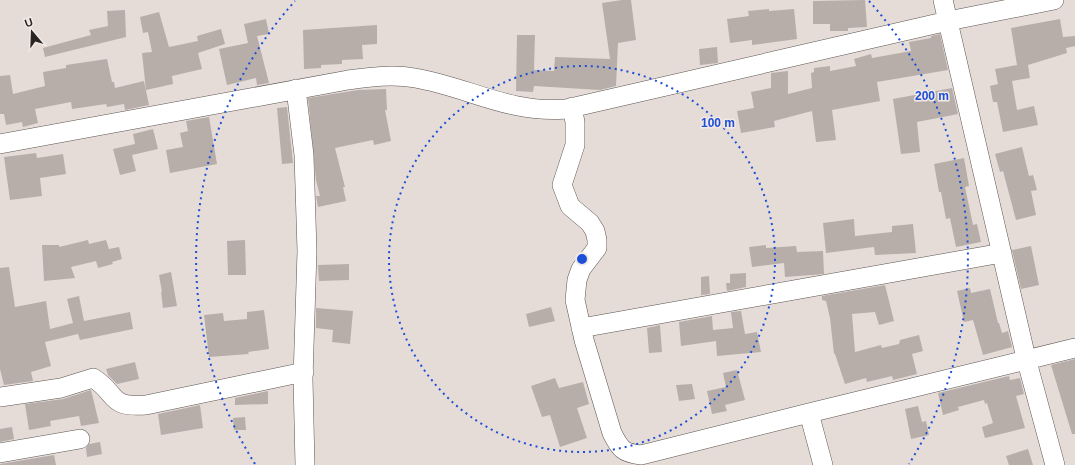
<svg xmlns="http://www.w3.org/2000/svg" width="1075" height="465" viewBox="0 0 1075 465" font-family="Helvetica,sans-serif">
  <rect width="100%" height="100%" fill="#e5dcd8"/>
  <path fill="#b7aeaa" d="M 622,0 L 631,0 L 636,40 L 618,43 L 616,86 L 600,90 L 534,86 L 533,92 L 516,91 L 517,35 L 535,35 L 534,70 L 554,71 L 555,57 L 610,59 L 602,3 Z
    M 865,0 L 867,27 L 848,28 L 848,31 L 830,31 L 830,24 L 813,24 L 813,1 Z
    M 769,9 L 769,11 L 794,9 L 797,39 L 752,45 L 752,40 L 730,43 L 727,19 L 749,16 L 748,11 Z
    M 125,10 L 126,37 L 45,57 L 43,48 L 91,35 L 89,30 L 108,26 L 107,11 Z
    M 159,12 L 169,47 L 198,41 L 197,36 L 221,29 L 225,44 L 198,53 L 202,69 L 172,76 L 173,84 L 146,90 L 142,53 L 152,52 L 148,32 L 143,33 L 140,17 Z
    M 266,19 L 269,34 L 257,36 L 269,83 L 257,85 L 256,78 L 227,85 L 219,49 L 248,43 L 244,24 Z
    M 1060,19 L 1063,37 L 1075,36 L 1075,46 L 1066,48 L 1067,53 L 1028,65 L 1030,78 L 1012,81 L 1017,110 L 1034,106 L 1038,125 L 1003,132 L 997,102 L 993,102 L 990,86 L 998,84 L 995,69 L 1017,65 L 1011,28 Z
    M 377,25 L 377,44 L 362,45 L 363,59 L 342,60 L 342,64 L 321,65 L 321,68 L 304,69 L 303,30 Z
    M 940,34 L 948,70 L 877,82 L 880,101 L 832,110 L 836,140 L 816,142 L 812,111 L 774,121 L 775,127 L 741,133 L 737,111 L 754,108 L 751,92 L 771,88 L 771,73 L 788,71 L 788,94 L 812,88 L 811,73 L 814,72 L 814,68 L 830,66 L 830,71 L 856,66 L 854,59 L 871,54 L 872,58 L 911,51 L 909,42 L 931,38 L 931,36 Z
    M 717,47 L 718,63 L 700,65 L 699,49 Z
    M 107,59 L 112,82 L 114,82 L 115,88 L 144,81 L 149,105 L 125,110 L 124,104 L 107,107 L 106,104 L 72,109 L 71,102 L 35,109 L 38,123 L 23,127 L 22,122 L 6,125 L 4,114 L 0,114 L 0,76 L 10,75 L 13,94 L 45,86 L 43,72 L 66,68 L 66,65 Z
    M 952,88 L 958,114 L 917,122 L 920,152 L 901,154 L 893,99 Z
    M 386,89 L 387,110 L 385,110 L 391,141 L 374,145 L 373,140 L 335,148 L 345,187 L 343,187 L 346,201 L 318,207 L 316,196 L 320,196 L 316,180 L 308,98 L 358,90 Z
    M 287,107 L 293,163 L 282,164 L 277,108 Z
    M 209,117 L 217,164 L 170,173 L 166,150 L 183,147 L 180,133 L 188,131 L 186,121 Z
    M 153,129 L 158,149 L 132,155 L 136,171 L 120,175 L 113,149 L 135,144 L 133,134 Z
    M 1022,147 L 1029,176 L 1033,175 L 1037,190 L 1031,191 L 1036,215 L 1016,220 L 1003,171 L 1000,172 L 995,154 Z
    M 36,153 L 37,158 L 63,154 L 66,174 L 40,178 L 42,196 L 10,200 L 4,157 Z
    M 964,158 L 969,186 L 965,187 L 973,225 L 977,224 L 981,242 L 956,247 L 950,218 L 946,219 L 941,192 L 939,192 L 934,164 Z
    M 854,219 L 855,236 L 892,232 L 892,226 L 913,224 L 916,253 L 875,255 L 874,247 L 826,253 L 823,223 Z
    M 88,240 L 89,244 L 106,240 L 109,249 L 119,247 L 122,259 L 112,262 L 113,264 L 98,268 L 96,261 L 71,267 L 75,278 L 44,281 L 42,245 L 59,245 L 59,247 Z
    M 245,240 L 246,275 L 228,275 L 227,241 Z
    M 766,245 L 766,248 L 796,246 L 797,252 L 823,251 L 824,274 L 785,277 L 784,263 L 752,267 L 749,247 Z
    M 1031,246 L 1039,285 L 1021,289 L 1012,250 Z
    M 349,264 L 349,280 L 319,281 L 318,265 Z
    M 9,267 L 15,307 L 46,301 L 50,329 L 73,323 L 67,299 L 79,296 L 84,321 L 130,312 L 133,329 L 80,340 L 78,334 L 45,342 L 51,366 L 31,372 L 33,381 L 4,385 L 0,369 L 0,268 Z
    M 171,272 L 177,306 L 163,308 L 161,292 L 162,292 L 159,275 Z
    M 746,273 L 746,287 L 727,291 L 726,283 L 730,283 L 730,274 Z
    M 709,276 L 710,294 L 701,295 L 701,277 Z
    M 885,285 L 894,321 L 879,325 L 875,312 L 852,314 L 855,352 L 881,345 L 882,348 L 899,344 L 900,340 L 919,335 L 923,351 L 912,354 L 917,374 L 893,380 L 892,376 L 867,382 L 866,378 L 845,384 L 835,354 L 834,354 L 830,318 L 826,301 L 822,300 L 822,296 Z
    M 970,288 L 971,293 L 990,289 L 998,323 L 999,323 L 1002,333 L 1008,331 L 1012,347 L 983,355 L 973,320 L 964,322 L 957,291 Z
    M 551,307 L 555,321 L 529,327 L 526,314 Z
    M 316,308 L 353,311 L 350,344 L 332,342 L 333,330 L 316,328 Z
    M 264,310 L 269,349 L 248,352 L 249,354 L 209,357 L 204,315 L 223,313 L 224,321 L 247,319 L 247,312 Z
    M 741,311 L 745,334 L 757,332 L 761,352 L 717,356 L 716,341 L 681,346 L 679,322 L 712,316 L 713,330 L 733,328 L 731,312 Z
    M 660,325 L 662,352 L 649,353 L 647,328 Z
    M 1075,359 L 1075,434 L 1072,434 L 1051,365 Z
    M 135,362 L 139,379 L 117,384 L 108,375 L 106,369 Z
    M 737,370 L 745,400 L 725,405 L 727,411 L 712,414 L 707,391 L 726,387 L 723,373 Z
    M 1009,376 L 1010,380 L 1020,378 L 1024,394 L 1016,396 L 1025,428 L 985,438 L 982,427 L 993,423 L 987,403 L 985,404 L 984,400 L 958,407 L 959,410 L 943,415 L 938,393 Z
    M 555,378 L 559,388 L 583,382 L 589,404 L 577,408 L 587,438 L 560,447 L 550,415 L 542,417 L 531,386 Z
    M 692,384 L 695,399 L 679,401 L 676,385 Z
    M 91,390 L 99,423 L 81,426 L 79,416 L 50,421 L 51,426 L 29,430 L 25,404 L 63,399 Z
    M 268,391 L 268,404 L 235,405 L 235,398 Z
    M 200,405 L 203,428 L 161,435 L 158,414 Z
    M 918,406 L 922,422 L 926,421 L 929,435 L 911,439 L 905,409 Z
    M 245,417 L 246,430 L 234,430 L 233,418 Z
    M 12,427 L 14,439 L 0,442 L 0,429 Z
    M 100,442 L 102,454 L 87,457 L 86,448 L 89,444 Z
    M 1028,449 L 1033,465 L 1009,465 L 1006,456 Z
    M 54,455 L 56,465 L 0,465 L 0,464 Z"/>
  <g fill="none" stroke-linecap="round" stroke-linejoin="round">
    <g stroke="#5b5450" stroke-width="20">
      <path id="minor" d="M 943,0 L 1026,358 L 1055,465
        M 296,89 L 304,155 L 307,251 L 303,379 L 305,465
        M 572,107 L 575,122 L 575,145 L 562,185 L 570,206 L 590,223 L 595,231 L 597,240 L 597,248 L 581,269 L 577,280 L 575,300 L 584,340 L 612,433 C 620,449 623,453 641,455 L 809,413
        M 0,144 L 348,80 C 370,77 393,74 415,78 C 468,87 510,114 566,109 L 948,21 L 1054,0
        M 581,328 L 1002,253
        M 0,397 L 61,388 L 93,378 C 118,393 107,408 146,405 L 304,372
        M 0,453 L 80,439
        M 823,465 L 809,413 L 1075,348"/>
    </g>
    <use href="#minor" stroke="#fff" stroke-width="19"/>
  </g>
  <g fill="none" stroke="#1d4ed8" stroke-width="2" stroke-dasharray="2 4">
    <circle cx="582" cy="259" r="193"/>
    <path d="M255 464A386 386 0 0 1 295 1M869 1A386 386 0 0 1 909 464"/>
  </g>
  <circle cx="582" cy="259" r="6" fill="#1d4ed8" stroke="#f2e9e5" stroke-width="2"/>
  <g font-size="12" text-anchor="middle" font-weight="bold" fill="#1d4ed8" stroke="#f2e9e5" stroke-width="3" stroke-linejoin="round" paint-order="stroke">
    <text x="932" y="100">200 m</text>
    <text x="718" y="127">100 m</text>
  </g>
  <g transform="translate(32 32) rotate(341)" stroke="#f2e9e5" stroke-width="3" paint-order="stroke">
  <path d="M0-3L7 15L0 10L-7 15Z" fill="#292524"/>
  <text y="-6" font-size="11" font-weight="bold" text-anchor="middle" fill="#292524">U</text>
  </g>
</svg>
